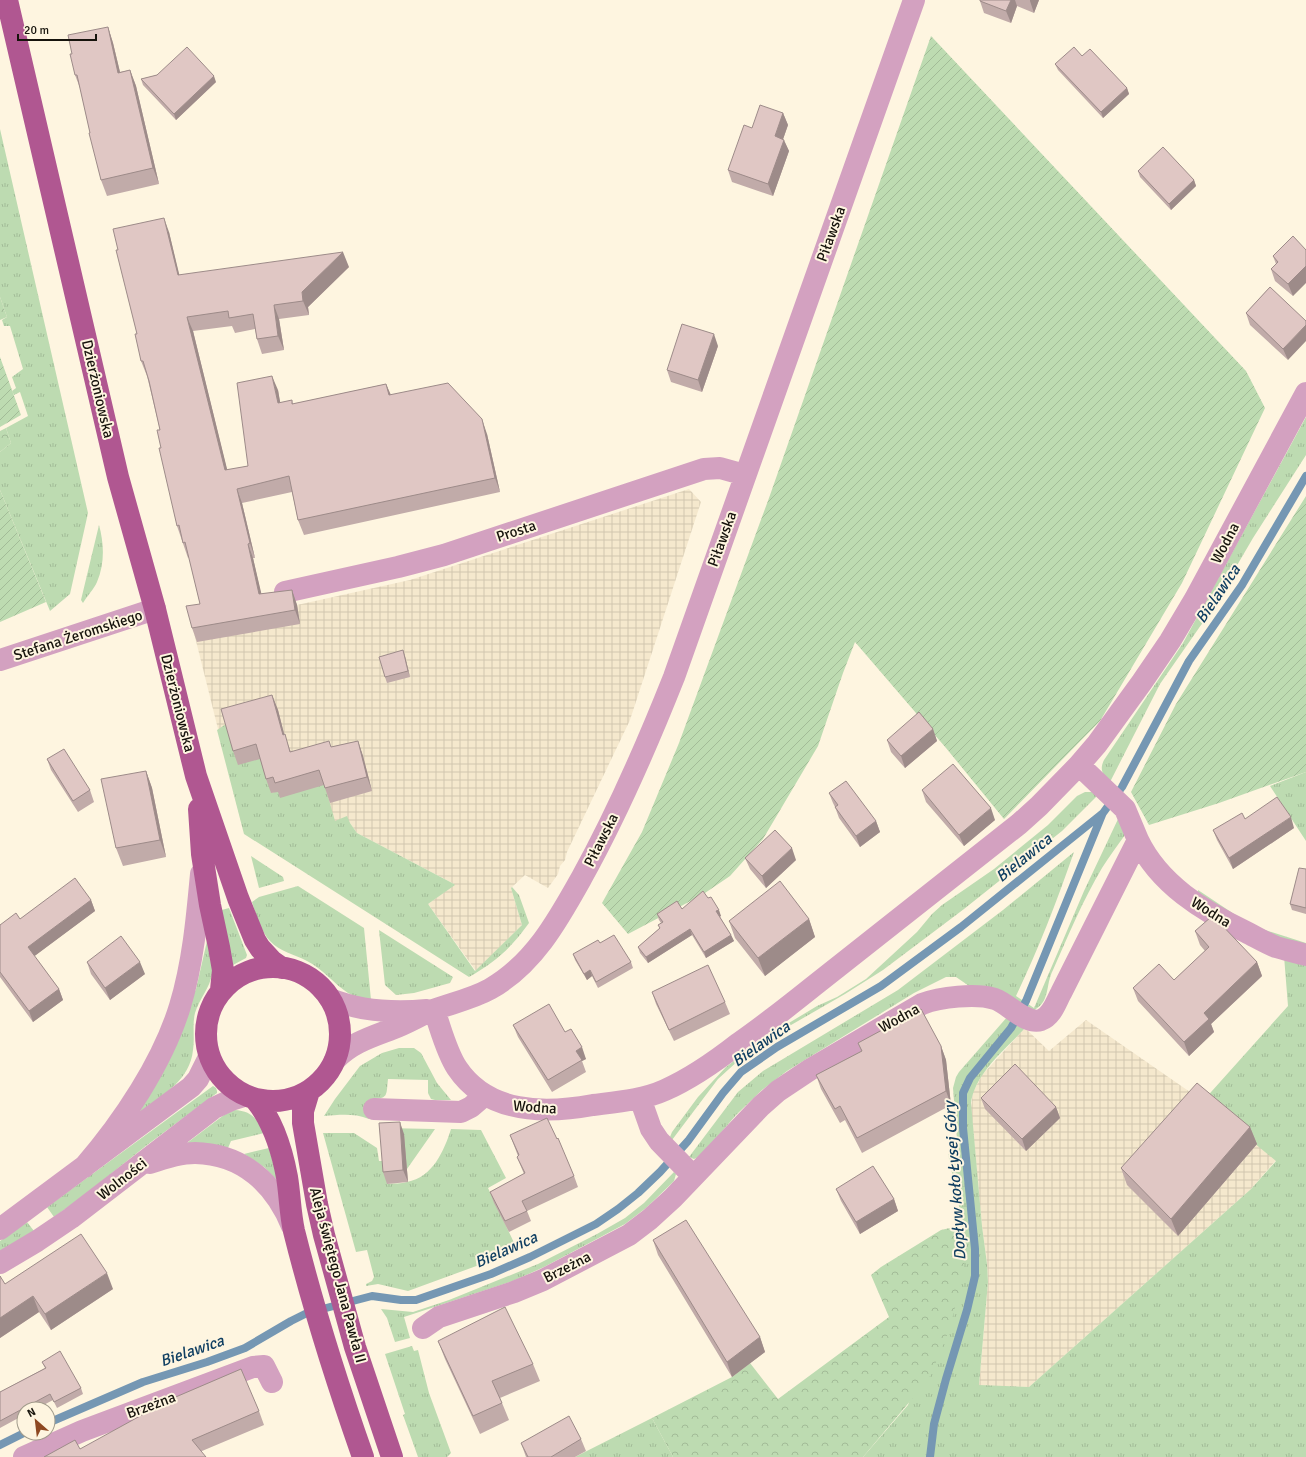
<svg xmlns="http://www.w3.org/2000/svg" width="1306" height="1457" viewBox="0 0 1306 1457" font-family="Signika,sans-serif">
  <defs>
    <pattern id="industrial-grid" width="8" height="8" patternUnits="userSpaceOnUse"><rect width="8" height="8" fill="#f5e8cd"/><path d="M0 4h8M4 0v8" fill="none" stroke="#d1c6af"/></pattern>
    <pattern id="grass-tufts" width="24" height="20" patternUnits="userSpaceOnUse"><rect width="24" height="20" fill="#bddbb1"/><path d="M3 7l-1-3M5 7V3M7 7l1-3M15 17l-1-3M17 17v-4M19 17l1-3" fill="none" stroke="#a2bb97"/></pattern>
    <pattern id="forest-crowns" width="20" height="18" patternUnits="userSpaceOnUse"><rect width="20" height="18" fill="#bddbb1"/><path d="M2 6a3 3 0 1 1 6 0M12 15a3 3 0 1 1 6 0" fill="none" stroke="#a2bb97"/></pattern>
    <pattern id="garden-furrows" width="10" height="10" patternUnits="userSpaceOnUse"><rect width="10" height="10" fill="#bddbb1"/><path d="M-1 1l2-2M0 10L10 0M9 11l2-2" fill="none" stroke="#a2bb97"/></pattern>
  </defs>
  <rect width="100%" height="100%" fill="#fef5e0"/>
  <path fill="url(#industrial-grid)" d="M 689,489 L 701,502 L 630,720 L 567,852 L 565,860 L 560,866 L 558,874 L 548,888 L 525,875 L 511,888 L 522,925 L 476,971 L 428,904 L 454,885 L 454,884 L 357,833 L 350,823 L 335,821 L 242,825 L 191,621 L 258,610 L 297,605 L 410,580 Z
    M 1086,1020 L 1203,1101 L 1276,1160 L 1251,1189 L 1029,1387 L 979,1386 L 988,1282 L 987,1264 L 982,1226 L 971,1108 L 973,1092 L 982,1075 L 1025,1028 L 1049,1051 Z"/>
  <path fill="url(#grass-tufts)" d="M 0,129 L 88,513 L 70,594 L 50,611 L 0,490 L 0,452 L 11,443 L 6,428 L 28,416 L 20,392 L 14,395 L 12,391 L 16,388 L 12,377 L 23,369 L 10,326 L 4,326 L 2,320 L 7,317 L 0,297 Z
    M 1306,417 L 1306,455 L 1253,538 L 1208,615 L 1160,684 L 1110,782 C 1103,775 1099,770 1104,760 L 1183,643 Z
    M 99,525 C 104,543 105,564 97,582 C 94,589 87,596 83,603 L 81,600 Z
    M 226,724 L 268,756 L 271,793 L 278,791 L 318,761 L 335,821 L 347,816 L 350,823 L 357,833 L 454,884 L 455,885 L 428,904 L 475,971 L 522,925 L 511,888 L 512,887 L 519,895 L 529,923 L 526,927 C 509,950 494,963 469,977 L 244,834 L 217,730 Z
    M 1306,772 L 1306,841 L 1270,786 Z
    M 1085,792 L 1092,792 L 1097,796 L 1062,831 L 964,909 L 883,970 L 845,994 L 765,1040 L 739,1060 L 718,1079 L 672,1140 L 670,1137 L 672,1132 L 698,1097 L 726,1067 L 764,1038 L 817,1006 L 837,997 L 866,979 L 917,932 L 932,914 L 942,905 L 994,869 L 1048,825 L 1077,796 Z
    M 1119,817 L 1125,835 C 1117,846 1109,857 1102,868 C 1083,900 1068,936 1053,970 C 1045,985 1051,1003 1032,1011 L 972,988 L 956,977 L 946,977 L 914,993 L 787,1071 L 762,1090 L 736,1115 L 701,1156 L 694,1159 L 689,1157 L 738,1092 L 763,1071 L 898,990 L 1003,910 L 1074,852 C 1057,901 1038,950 1016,996 L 1034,1008 L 1084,891 Z
    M 251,856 L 283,877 L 284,881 L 259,888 Z
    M 298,886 L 364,928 L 371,1000 C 363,999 355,997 348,993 C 333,983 323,969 307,961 C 294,954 280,952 270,941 C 260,930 256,915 252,902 L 259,897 Z
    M 1198,890 L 1246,922 L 1262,929 L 1306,943 L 1306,948 C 1262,936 1235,920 1198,895 Z
    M 229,908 L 247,955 L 246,958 L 233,965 L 218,911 Z
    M 379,930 L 453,977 L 450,983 L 414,993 L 396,995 L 385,985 Z
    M 207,941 C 209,949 214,965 212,974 C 210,988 199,999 195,1013 C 192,1025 195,1038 193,1050 C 190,1080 164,1094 142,1111 L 140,1111 L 196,989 Z
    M 1284,956 L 1306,962 L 1306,1457 L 863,1457 L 908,1405 L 965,1250 L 963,1225 L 948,1154 L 958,1152 L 953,1088 L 956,1077 L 959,1072 L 1008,1016 L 1025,1028 C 1005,1050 975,1073 971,1103 L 982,1226 L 987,1264 L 988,1282 L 979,1385 L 1029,1387 L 1251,1189 L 1276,1161 L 1203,1101 L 1288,1006 Z
    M 399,1048 L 414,1048 L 421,1053 L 437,1083 L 451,1100 L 435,1100 L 431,1099 L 428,1093 L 428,1080 L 388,1079 C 386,1096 389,1099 369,1099 L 369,1119 C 354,1113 339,1115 324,1116 L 335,1099 L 360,1066 L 382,1053 Z
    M 213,1086 L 216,1088 L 217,1091 L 217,1093 L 147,1145 L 82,1197 L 54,1217 L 47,1207 Z
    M 234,1110 C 252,1111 256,1118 264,1133 L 231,1141 L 228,1148 L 187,1143 L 224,1115 Z
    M 383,1128 L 435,1129 L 407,1169 Z
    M 451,1129 L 481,1130 L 506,1178 L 488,1188 L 517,1249 L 501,1257 L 408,1291 L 378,1284 L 366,1286 L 366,1284 L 372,1281 L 374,1277 L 367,1250 L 356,1252 L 323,1133 L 354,1133 L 377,1148 L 379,1161 L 386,1161 L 388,1184 C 394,1183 401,1184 407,1182 C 433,1177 444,1151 451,1129 Z
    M 269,1148 L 277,1177 L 276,1179 L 264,1167 L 244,1154 Z
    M 674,1172 L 676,1174 L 674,1181 L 671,1184 L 646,1208 L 625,1224 L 544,1267 L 513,1281 L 404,1317 L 410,1338 L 395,1342 L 387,1318 L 381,1309 L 413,1312 L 449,1300 L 538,1264 L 597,1234 L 625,1218 L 644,1203 Z
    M 27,1222 L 34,1231 L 0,1251 L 0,1241 Z
    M 412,1346 L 414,1351 L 418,1350 L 429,1393 L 451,1453 L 447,1457 L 418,1457 L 403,1415 L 405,1414 L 385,1354 Z
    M 652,1418 L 673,1457 L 575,1457 Z"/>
  <path fill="url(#forest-crowns)" d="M 0,297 L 7,317 L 0,320 Z
    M 6,428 L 11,443 L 0,452 L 0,431 Z
    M 963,1225 L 965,1250 L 964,1267 L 959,1293 L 949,1330 L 938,1358 L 928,1380 L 863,1457 L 673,1457 L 652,1418 L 732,1377 L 750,1363 L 778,1399 L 889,1317 L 871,1275 L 881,1267 L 941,1230 Z"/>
  <path fill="url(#garden-furrows)" d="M 931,36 L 1246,371 L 1265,408 L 1182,583 L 1100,721 L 1004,819 L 946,748 L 855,642 L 843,673 L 818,746 L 763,839 L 730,876 L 702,895 L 628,934 L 602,903 L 642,832 L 679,743 L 769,498 Z
    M 0,357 L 21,415 L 0,427 Z
    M 0,490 L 46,602 L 0,622 Z
    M 1306,496 L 1306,772 L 1219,803 L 1149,825 L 1131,792 L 1176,704 Z"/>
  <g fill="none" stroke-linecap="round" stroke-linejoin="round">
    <path stroke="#7597b3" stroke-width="8" d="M 48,1423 L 143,1382 L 207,1362 L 245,1348 L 291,1321 L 307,1313 L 372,1296 L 401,1300 L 416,1300 L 491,1274 L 530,1257 L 596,1224 L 618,1209 L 638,1193 L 660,1172 L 688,1141 L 723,1093 L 741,1072 L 777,1047 L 881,986 L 961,927 L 1103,813 L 1122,787 L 1189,661 L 1242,585 L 1306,476
      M 0,1445 L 24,1433
      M 930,1457 L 934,1424 L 946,1379 L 967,1310 L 975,1276 L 975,1249 L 963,1128 L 963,1093 L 970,1078 L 1011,1028 L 1026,1001 L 1102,815"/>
    <path stroke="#d3a1c0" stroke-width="22" d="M 285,592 L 398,567 L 444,555 L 704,469 L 720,468 L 745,475
      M 0,660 L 155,609
      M 1138,840 C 1159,884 1203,911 1246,932 C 1256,937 1266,943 1276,947 C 1286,950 1296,952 1306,955
      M 330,999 C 360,1011 395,1013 427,1010
      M 434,1010 C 441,1029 446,1051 457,1068 C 488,1114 544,1114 593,1105 C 617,1102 643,1100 665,1090 C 692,1078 716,1061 739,1043 C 765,1025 790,1005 815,985 C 883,932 951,878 1019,824 L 1039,806 L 1079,765 L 1097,744 L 1142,682 L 1170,641 L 1195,599 L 1306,393
      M 335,1060 C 351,1043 371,1037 392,1029 C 406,1024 419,1016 433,1010 C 452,1003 472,999 490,989 C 534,964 558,920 582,877 C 618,812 647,745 674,677 L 914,0
      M 640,1098 L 651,1129 L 659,1141 L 693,1176
      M 374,1109 L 461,1112 L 471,1107 L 485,1095
      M 150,1163 C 164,1158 180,1153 195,1153 C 243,1154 275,1184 292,1226
      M 84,1167 C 123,1122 163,1062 180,1006 C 193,963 197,918 201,874
      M 0,1229 L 191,1087 L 198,1079 L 209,1057
      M 0,1263 L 37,1241 L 71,1218 L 214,1108 L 231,1100 L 244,1096
      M 423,1328 L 439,1317 L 514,1292 L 543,1280 L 629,1235 L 650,1219 L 673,1198 L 761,1106 L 778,1091 L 811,1069 L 922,1004 C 940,997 976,993 995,999 C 1009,1004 1026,1025 1041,1020 C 1052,1016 1056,1002 1061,993 L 1138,840 L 1125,809 L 1079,765
      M 24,1457 L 82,1431 L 253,1367 L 264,1366 L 272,1382"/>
    <path stroke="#b05791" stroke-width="22" d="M 7,0 L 118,477 L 155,609 L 196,776 L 238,898 L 255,940 L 260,948 L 272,961 L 282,968
      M 199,809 L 202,854 L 210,905 L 219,947 L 223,970 L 221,990
      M206 1034a67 67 0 1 1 134 0a67 67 0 1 1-134 0Z
      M 309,1091 L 303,1111 L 303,1123 L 317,1204 L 324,1235 L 355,1347 L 392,1457
      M 255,1099 C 273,1121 282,1150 287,1177 C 290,1195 290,1213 294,1231 C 313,1307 337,1383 363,1457"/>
  </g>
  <path fill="#c1aba9" d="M 980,0 L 1039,0 L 1034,13 L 1017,6 L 1011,23 L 984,13 L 980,1 Z
    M 108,27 L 113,43 L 120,72 L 130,70 L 136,86 L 159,184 L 107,196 L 101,180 L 80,88 L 75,75 L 72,54 Z
    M 1055,64 L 1127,88 L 1129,94 L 1103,118 L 1058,70 Z
    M 157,75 L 216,82 L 176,120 L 143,85 L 141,79 Z
    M 783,113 L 788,125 L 783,139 L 789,151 L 773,196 L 732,182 L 728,170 L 752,128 Z
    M 1138,171 L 1194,180 L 1196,186 L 1171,210 L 1140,177 Z
    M 169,232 L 179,275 L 349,267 L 308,307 L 309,315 L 279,319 L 284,350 L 262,354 L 257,339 L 255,329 L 235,333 L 232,326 L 193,331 L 227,470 L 248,466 L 278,390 L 280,403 L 292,400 L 293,404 L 386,384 L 391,395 L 487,434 L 500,492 L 304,535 L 298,520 L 292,492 L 242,503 L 255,558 L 253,558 L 261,594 L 292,590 L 297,605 L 300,624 L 197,642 L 192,628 L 200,604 L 189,557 L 188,558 L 177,526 L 161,448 L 160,430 L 147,376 L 141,361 L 137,334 L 118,250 Z
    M 1306,250 L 1293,296 L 1275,281 L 1271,269 L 1276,264 L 1273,256 Z
    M 1270,287 L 1288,360 L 1250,325 L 1246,313 Z
    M 718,346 L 702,392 L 671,382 L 667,370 Z
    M 403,650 L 410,677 L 387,683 L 385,677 Z
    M 272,695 L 278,710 L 284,734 L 291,752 L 331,747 L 358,741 L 363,756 L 372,791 L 330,803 L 324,785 L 280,798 L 278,792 L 271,793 L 266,779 L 260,759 L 238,765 L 233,751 Z
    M 933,729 L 937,741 L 905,768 L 891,752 L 887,740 Z
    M 47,759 L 90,790 L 94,802 L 78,812 L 51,770 Z
    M 146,771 L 152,788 L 166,857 L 123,866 L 116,848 Z
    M 922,790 L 995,820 L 964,846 L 926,802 Z
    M 829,793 L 876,821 L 880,832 L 860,847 L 839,818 L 835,807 L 833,803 Z
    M 1245,819 L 1294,828 L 1233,869 L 1217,840 L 1213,830 Z
    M 745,858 L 796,860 L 766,888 L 750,869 Z
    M 1306,869 L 1306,914 L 1292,910 L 1290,904 Z
    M 708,898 L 721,916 L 720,917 L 731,935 L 734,941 L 706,958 L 692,935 L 648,963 L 640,953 L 638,947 L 660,928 L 658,925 L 661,923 L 659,920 L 657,914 L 682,909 Z
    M 91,900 L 95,911 L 34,956 L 59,989 L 63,1000 L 33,1022 L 0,977 L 0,925 Z
    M 809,919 L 815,937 L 765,976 L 735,938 L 729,921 Z
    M 1195,931 L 1257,962 L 1262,976 L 1211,1024 L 1214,1032 L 1189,1056 L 1138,1001 L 1133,988 L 1174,980 L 1205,951 L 1200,945 Z
    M 600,943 L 631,962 L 633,968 L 598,988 L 592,976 L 587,980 L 575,960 L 573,954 Z
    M 87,962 L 145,974 L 110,1000 L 91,974 Z
    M 652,992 L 725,1002 L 730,1014 L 674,1041 L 656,1004 Z
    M 513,1025 L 565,1032 L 586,1059 L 582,1061 L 586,1072 L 552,1092 L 518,1037 Z
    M 858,1043 L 941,1046 L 946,1060 L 951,1105 L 862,1153 L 845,1120 L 840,1123 L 821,1089 L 816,1075 L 861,1051 Z
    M 981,1098 L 1056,1107 L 1060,1118 L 1026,1151 L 985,1109 Z
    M 1250,1127 L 1257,1144 L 1178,1236 L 1127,1185 L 1121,1168 Z
    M 404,1134 L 408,1182 L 387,1184 L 383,1172 Z
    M 510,1135 L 574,1176 L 578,1187 L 527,1211 L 531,1221 L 509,1232 L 494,1203 L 490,1192 L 524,1174 L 517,1157 L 518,1156 Z
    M 836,1189 L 894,1199 L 898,1211 L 860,1234 L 841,1201 Z
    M 653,1240 L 760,1337 L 765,1352 L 732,1377 L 658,1255 Z
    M 0,1276 L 5,1284 L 113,1289 L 51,1330 L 39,1312 L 0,1338 Z
    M 438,1341 L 533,1364 L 540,1381 L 500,1398 L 509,1420 L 480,1434 L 445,1359 Z
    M 42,1362 L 81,1388 L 83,1394 L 57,1408 L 53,1400 L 36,1409 L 24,1409 L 24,1415 L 0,1428 L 0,1392 L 45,1368 Z
    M 259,1411 L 264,1425 L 202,1451 L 80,1449 Z
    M 581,1439 L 586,1451 L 575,1457 L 526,1457 L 521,1443 Z"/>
  <path fill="#9d8b89" d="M 1011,0 L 1015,0 L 1017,6 L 1011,23 L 1006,11 Z
    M 1030,0 L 1039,0 L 1034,13 L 1030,1 Z
    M 108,27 L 113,43 L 124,89 L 118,73 Z
    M 130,70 L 136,86 L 159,184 L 153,168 Z
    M 214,76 L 216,82 L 176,120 L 174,114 Z
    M 1127,88 L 1129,94 L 1103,118 L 1101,112 Z
    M 783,113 L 788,125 L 780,148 L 775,136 Z
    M 784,140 L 789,151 L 773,196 L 768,184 Z
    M 1194,180 L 1196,186 L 1171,210 L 1169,204 Z
    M 164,218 L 169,232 L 183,290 L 178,275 Z
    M 343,252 L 349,267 L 308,307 L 309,315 L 303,301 L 302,292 Z
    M 1306,266 L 1306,283 L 1293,296 L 1288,284 Z
    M 274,305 L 279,319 L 284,350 L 278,336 Z
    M 187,317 L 193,331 L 231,485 L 225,470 Z
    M 1306,325 L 1306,341 L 1288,360 L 1283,349 Z
    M 714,334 L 718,346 L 702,392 L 698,380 Z
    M 272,376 L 278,390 L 283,418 L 278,403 Z
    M 386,384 L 392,398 L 389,395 Z
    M 482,419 L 487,434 L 500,492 L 495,478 Z
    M 237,489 L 242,503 L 255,558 L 250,543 Z
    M 248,544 L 253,558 L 265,609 L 259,594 Z
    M 292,590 L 297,605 L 300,624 L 295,610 Z
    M 403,650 L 405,656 L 410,677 L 408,671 Z
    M 272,695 L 278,710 L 288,749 L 283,735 Z
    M 933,729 L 937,741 L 905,768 L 901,756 Z
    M 358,741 L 363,756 L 372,791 L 367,777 Z
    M 146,771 L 152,788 L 166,857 L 160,840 Z
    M 991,808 L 995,820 L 964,846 L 959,835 Z
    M 1291,817 L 1294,828 L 1233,869 L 1229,858 Z
    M 876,821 L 880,832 L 860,847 L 856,836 Z
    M 792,848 L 796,860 L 766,888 L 762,876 Z
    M 91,900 L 95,911 L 32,958 L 28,947 Z
    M 719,910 L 721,916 L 718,917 L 716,911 Z
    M 809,919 L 815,937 L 765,976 L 758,958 Z
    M 690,929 L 692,935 L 648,963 L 646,957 Z
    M 731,935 L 734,941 L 706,958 L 704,952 Z
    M 140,962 L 145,974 L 110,1000 L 105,988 Z
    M 1257,962 L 1262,976 L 1211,1024 L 1214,1032 L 1189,1056 L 1184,1042 L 1204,1013 Z
    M 590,970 L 592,976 L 587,980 L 584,974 Z
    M 59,989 L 63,1000 L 33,1022 L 29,1011 Z
    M 941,1046 L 946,1060 L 951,1105 L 946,1091 Z
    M 582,1047 L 586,1059 L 582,1061 L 576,1051 Z
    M 1056,1107 L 1060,1118 L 1026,1151 L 1022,1139 Z
    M 400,1122 L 404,1134 L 408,1182 L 403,1170 Z
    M 1250,1127 L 1257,1144 L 1178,1236 L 1171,1219 Z
    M 894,1199 L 898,1211 L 860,1234 L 856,1222 Z
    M 107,1273 L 113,1289 L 51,1330 L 45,1314 Z
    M 33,1296 L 39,1312 L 0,1338 L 0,1318 Z
    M 760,1337 L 765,1352 L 732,1377 L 727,1362 Z"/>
  <path fill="#e0c7c4" stroke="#9d8b89" d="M 980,0 L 1011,0 L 1006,11 L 980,1 Z
    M 108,27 L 118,73 L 130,70 L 153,168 L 101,180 L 89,133 L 90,133 L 77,75 L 75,75 L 70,54 L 72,54 L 68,35 Z
    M 187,47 L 214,76 L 174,114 L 141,79 L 157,75 Z
    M 1074,47 L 1082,56 L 1090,49 L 1127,88 L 1101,112 L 1055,64 Z
    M 760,105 L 783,113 L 775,136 L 784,140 L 768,184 L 728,170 L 744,125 L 752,128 Z
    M 1163,147 L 1194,180 L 1169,204 L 1138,171 Z
    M 164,218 L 178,275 L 343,252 L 302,292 L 303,301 L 274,305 L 278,336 L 257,339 L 253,314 L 229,318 L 228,311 L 187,317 L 225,470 L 248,466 L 237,383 L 272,376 L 278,403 L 292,400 L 292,404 L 386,384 L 389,395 L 448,383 L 482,419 L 495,478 L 298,520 L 289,476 L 237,489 L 250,543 L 248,544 L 259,594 L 292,590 L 295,610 L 192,628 L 186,606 L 200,604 L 185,542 L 183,543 L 179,525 L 177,526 L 159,448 L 161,448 L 157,430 L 160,430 L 149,381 L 143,361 L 141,361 L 135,334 L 137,334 L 116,250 L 118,250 L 113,229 Z
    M 1293,236 L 1306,250 L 1306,266 L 1288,284 L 1271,269 L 1278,262 L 1273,256 Z
    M 1270,287 L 1306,321 L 1306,325 L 1283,349 L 1246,313 Z
    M 682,324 L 714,334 L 698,380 L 667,370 Z
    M 403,650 L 408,671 L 385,677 L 379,657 Z
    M 272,695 L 283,735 L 285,734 L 290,752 L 329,741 L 331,747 L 358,741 L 367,777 L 325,788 L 319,770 L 275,783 L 273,777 L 266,779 L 256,744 L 233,751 L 221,709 Z
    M 919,712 L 933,729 L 901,756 L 887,740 Z
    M 64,749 L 90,790 L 73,801 L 47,759 Z
    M 953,764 L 991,808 L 959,835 L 922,790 Z
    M 146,771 L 160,840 L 116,848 L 101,779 Z
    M 846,781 L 876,821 L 856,836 L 835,807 L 838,805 L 829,793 Z
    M 1277,797 L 1291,817 L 1229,858 L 1213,830 L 1242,813 L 1245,819 Z
    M 775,830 L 792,848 L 762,876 L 745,858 Z
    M 1299,868 L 1306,869 L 1306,908 L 1290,904 Z
    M 75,878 L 91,900 L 28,947 L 59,989 L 29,1011 L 0,972 L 0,925 L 16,913 L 20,919 Z
    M 780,881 L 809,919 L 758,958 L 729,921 Z
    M 703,891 L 708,898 L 711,897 L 719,910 L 716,911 L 731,935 L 704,952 L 690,929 L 646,957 L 638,947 L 660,928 L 658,925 L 663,922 L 657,914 L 677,901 L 682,909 Z
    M 1211,917 L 1217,920 L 1257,962 L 1204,1013 L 1209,1019 L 1184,1042 L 1133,988 L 1159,964 L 1174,980 L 1209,947 L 1195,931 Z
    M 614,935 L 631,962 L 596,982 L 590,970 L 584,974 L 573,954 L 598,940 L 600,943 Z
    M 121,936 L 140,962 L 105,988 L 87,962 Z
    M 708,965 L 725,1002 L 669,1030 L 652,992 Z
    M 549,1004 L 565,1032 L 571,1029 L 582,1047 L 576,1051 L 582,1060 L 548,1080 L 513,1025 Z
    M 921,1009 L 941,1046 L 946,1091 L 857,1138 L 840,1106 L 835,1109 L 816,1075 L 862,1051 L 858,1043 Z
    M 1015,1064 L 1056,1107 L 1022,1139 L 981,1098 Z
    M 1197,1083 L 1250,1127 L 1171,1219 L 1121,1168 Z
    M 547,1118 L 557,1139 L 558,1138 L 574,1176 L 522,1201 L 527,1211 L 505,1221 L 490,1192 L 525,1173 L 517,1157 L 519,1155 L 510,1135 Z
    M 400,1122 L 403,1170 L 383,1172 L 379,1123 Z
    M 873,1166 L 894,1199 L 856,1222 L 836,1189 Z
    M 686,1220 L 760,1337 L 727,1362 L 653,1240 Z
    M 81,1234 L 107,1273 L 45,1314 L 33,1296 L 0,1318 L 0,1276 L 5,1284 Z
    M 505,1307 L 533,1364 L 492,1381 L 502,1403 L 473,1416 L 438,1341 Z
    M 60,1351 L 81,1388 L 54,1402 L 50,1394 L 0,1421 L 0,1392 L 46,1368 L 42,1362 Z
    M 241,1369 L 259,1411 L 192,1440 L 206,1457 L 44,1457 L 75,1440 L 80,1449 L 171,1399 Z
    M 569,1416 L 581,1439 L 551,1457 L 528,1457 L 521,1443 Z"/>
  <g text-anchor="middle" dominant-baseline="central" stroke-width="4" stroke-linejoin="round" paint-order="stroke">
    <g font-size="15" fill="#16130c" stroke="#fef5e0">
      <text transform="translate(831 234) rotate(-70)">Piławska</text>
      <text transform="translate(98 389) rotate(77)">Dzierżoniowska</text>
      <text transform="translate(516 531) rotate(-18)">Prosta</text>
      <text transform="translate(722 539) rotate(-70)">Piławska</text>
      <text transform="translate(1225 543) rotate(-62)">Wodna</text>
      <text transform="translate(78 635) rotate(-18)">Stefana Żeromskiego</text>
      <text transform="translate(178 703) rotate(76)">Dzierżoniowska</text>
      <text transform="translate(601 840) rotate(-63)">Piławska</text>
      <text transform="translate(1211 912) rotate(32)">Wodna</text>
      <text transform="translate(899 1018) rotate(-29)">Wodna</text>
      <text transform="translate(535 1107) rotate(4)">Wodna</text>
      <text transform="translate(122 1179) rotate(-38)">Wolności</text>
      <text transform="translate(567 1267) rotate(-27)">Brzeżna</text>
      <text transform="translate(338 1275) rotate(75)">Aleja świętego Jana Pawła II</text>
      <text transform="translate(151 1405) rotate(-20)">Brzeżna</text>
    </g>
    <g font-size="16" font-style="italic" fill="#0f3e61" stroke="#fef5e0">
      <text transform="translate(1218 594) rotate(-56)">Bielawica</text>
      <text transform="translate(1024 858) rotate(-39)">Bielawica</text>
      <text transform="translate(761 1044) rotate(-35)">Bielawica</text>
      <text transform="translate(955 1181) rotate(-94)">Dopływ koło Łysej Góry</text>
      <text transform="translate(506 1250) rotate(-24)">Bielawica</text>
      <text transform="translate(192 1351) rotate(-19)">Bielawica</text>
    </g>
  </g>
  <g transform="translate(36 1421) rotate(332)"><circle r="19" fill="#fef5e0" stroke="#a19b8b"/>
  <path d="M0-3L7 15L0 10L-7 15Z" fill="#8e4821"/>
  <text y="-6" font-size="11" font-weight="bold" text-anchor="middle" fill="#16130c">N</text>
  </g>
  <path d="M18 34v6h78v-6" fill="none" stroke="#16130c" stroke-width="2"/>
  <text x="24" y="34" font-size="12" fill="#16130c" stroke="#fef5e0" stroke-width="3" paint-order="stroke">20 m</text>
</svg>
